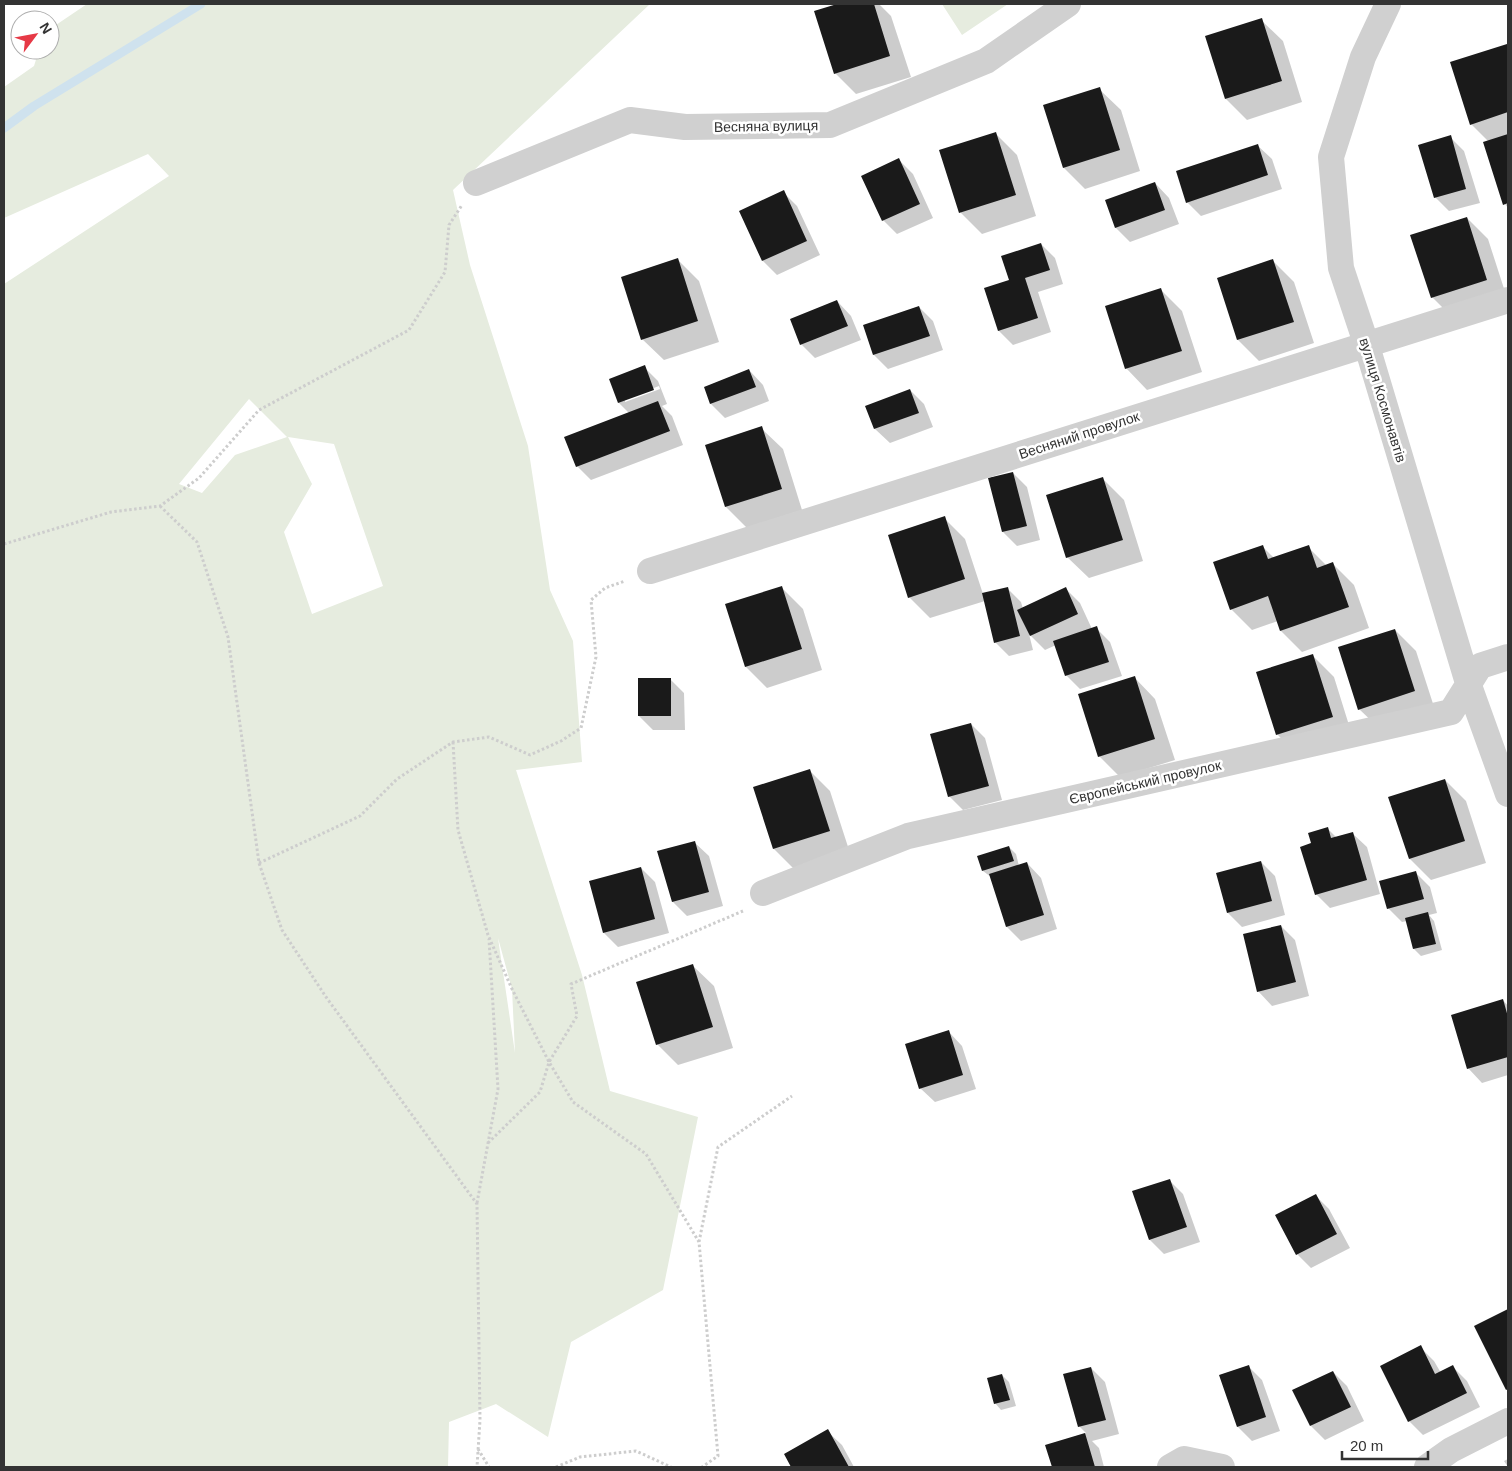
<svg xmlns="http://www.w3.org/2000/svg" width="1512" height="1471" viewBox="0 0 1512 1471" font-family="Arial,sans-serif">
  <rect width="100%" height="100%" fill="#fff"/>
  <path fill="#e6ecdf" fill-rule="evenodd" d="M 87,4 L 650,4 L 453,190 L 470,265 L 528,446 L 550,590 L 573,641 L 582,762 L 516,770 L 582,975 L 610,1091 L 698,1117 L 663,1290 L 571,1342 L 548,1437 L 496,1404 L 449,1422 L 448,1467 L 4,1467 L 4,284 L 169,176 L 148,154 L 4,218 L 4,87 L 34,66 L 39,50 L 50,50 L 50,29 ZM 249,399 L 287,437 L 235,455 L 202,493 L 179,484 ZM 288,437 L 334,444 L 383,586 L 312,614 L 284,532 L 312,484 ZM 498,938 L 512,989 L 515,1053 Z
    M 942,4 L 1008,4 L 962,35 Z"/>
  <path fill="#0003" fill-rule="evenodd" d="M 841,4 L 879,4 L 891,16 L 911,77 L 856,94 L 835,73 L 815,12 Z
    M 1261,20 L 1283,41 L 1302,102 L 1247,120 L 1226,99 Z
    M 1506,45 L 1508,47 L 1508,208 L 1505,204 L 1488,141 L 1471,124 Z
    M 1099,89 L 1121,110 L 1140,171 L 1085,189 L 1064,168 Z
    M 996,134 L 1017,155 L 1036,216 L 982,234 L 961,213 L 941,151 Z
    M 1450,137 L 1464,151 L 1480,203 L 1449,211 L 1435,197 Z
    M 1257,145 L 1272,159 L 1282,189 L 1201,216 L 1187,202 Z
    M 899,160 L 913,174 L 933,218 L 897,234 L 883,220 Z
    M 1155,183 L 1169,198 L 1179,224 L 1130,242 L 1116,228 L 1107,201 Z
    M 783,192 L 797,206 L 820,255 L 777,275 L 763,261 Z
    M 1467,218 L 1488,239 L 1508,301 L 1453,318 L 1432,297 Z
    M 1041,244 L 1055,258 L 1063,284 L 1038,292 L 1051,332 L 1013,345 L 999,331 L 986,289 L 1010,281 Z
    M 678,260 L 699,281 L 719,342 L 664,360 L 642,339 Z
    M 1273,261 L 1294,282 L 1314,343 L 1259,361 L 1238,340 L 1218,278 Z
    M 1161,290 L 1182,311 L 1202,372 L 1147,390 L 1126,368 Z
    M 837,301 L 851,316 L 861,340 L 815,358 L 801,344 Z
    M 919,307 L 933,321 L 943,350 L 888,369 L 874,355 L 865,326 Z
    M 644,367 L 658,381 L 667,404 L 662,406 L 672,416 L 683,445 L 591,480 L 577,466 L 629,413 L 619,403 L 611,380 ZM 659,386 L 660,389 L 625,402 L 625,399 Z
    M 749,370 L 763,385 L 769,401 L 725,418 L 711,404 L 705,387 Z
    M 910,390 L 924,404 L 933,427 L 890,443 L 875,429 L 867,406 Z
    M 761,428 L 783,449 L 802,510 L 747,528 L 726,507 Z
    M 1013,473 L 1027,487 L 1040,540 L 1017,546 L 1003,532 L 990,479 Z
    M 1102,478 L 1124,500 L 1143,561 L 1089,578 L 1067,557 Z
    M 944,518 L 965,539 L 983,594 L 1007,588 L 1021,602 L 1023,609 L 1066,589 L 1080,603 L 1092,629 L 1096,628 L 1110,642 L 1122,676 L 1080,689 L 1066,675 L 1056,645 L 1045,650 L 1029,634 L 1033,650 L 1009,656 L 995,642 L 985,601 L 930,618 L 909,597 Z
    M 1262,546 L 1274,558 L 1308,547 L 1327,566 L 1333,564 L 1354,585 L 1369,628 L 1302,652 L 1281,631 L 1278,621 L 1252,630 L 1231,609 Z
    M 782,588 L 803,609 L 822,670 L 767,688 L 746,667 Z
    M 1395,630 L 1416,651 L 1436,713 L 1381,730 L 1359,709 Z
    M 1312,655 L 1334,677 L 1353,738 L 1298,756 L 1277,734 Z
    M 1134,677 L 1155,699 L 1175,760 L 1120,777 L 1099,756 Z
    M 670,679 L 684,693 L 685,730 L 653,730 L 639,716 Z
    M 971,724 L 985,738 L 1002,800 L 963,810 L 949,796 Z
    M 809,770 L 830,791 L 850,853 L 795,870 L 774,849 L 755,787 Z
    M 1445,780 L 1466,801 L 1486,863 L 1431,880 L 1410,859 L 1390,798 Z
    M 1328,829 L 1337,838 L 1352,833 L 1367,847 L 1380,894 L 1330,908 L 1316,894 L 1313,844 Z
    M 694,842 L 709,856 L 723,906 L 687,916 L 673,902 L 659,852 Z
    M 1009,847 L 1016,854 L 1019,866 L 1027,863 L 1041,878 L 1057,929 L 1021,941 L 1007,927 L 991,877 L 983,871 Z
    M 1261,862 L 1275,876 L 1285,915 L 1242,927 L 1228,913 Z
    M 641,868 L 655,882 L 669,933 L 618,947 L 604,933 Z
    M 1416,873 L 1430,887 L 1437,913 L 1429,915 L 1434,921 L 1442,950 L 1421,956 L 1414,949 L 1407,921 L 1402,922 L 1388,908 Z
    M 1281,926 L 1295,940 L 1309,996 L 1272,1006 L 1258,991 Z
    M 692,965 L 714,986 L 733,1048 L 678,1065 L 657,1044 Z
    M 1503,1000 L 1508,1006 L 1508,1075 L 1482,1083 L 1468,1068 Z
    M 948,1031 L 962,1046 L 976,1089 L 935,1102 L 920,1088 Z
    M 1169,1180 L 1183,1194 L 1200,1242 L 1164,1254 L 1150,1240 L 1134,1192 Z
    M 1315,1195 L 1329,1209 L 1350,1248 L 1311,1268 L 1297,1254 Z
    M 1508,1310 L 1508,1390 L 1475,1327 Z
    M 1420,1347 L 1434,1361 L 1441,1373 L 1453,1367 L 1467,1381 L 1480,1407 L 1423,1435 L 1409,1421 Z
    M 1248,1366 L 1262,1380 L 1280,1431 L 1252,1441 L 1238,1427 Z
    M 1091,1368 L 1105,1382 L 1119,1434 L 1092,1441 L 1099,1448 L 1104,1467 L 1053,1467 L 1046,1446 L 1086,1433 L 1079,1426 Z
    M 1333,1372 L 1347,1386 L 1364,1421 L 1325,1440 L 1311,1426 Z
    M 1002,1375 L 1009,1382 L 1016,1406 L 1001,1410 L 995,1403 Z
    M 827,1431 L 842,1445 L 854,1467 L 793,1467 L 785,1454 Z
    M 1508,1459 L 1508,1467 L 1504,1461 Z"/>
  <g fill="none" stroke-linecap="round" stroke-linejoin="round">
    <path stroke="#cfe2ee" stroke-width="9" d="M 4,128 L 34,106 L 201,4"/>
  </g>
  <path fill="#1a1a1a" d="M 837,4 L 874,4 L 890,56 L 834,74 L 814,11 Z
    M 1262,18 L 1282,81 L 1225,99 L 1205,36 Z
    M 1507,44 L 1508,112 L 1470,125 L 1450,62 Z
    M 1100,87 L 1120,150 L 1063,168 L 1043,105 Z
    M 996,132 L 1016,195 L 959,213 L 939,150 Z
    M 1508,134 L 1508,203 L 1503,205 L 1483,142 Z
    M 1451,135 L 1466,189 L 1434,198 L 1418,145 Z
    M 1258,144 L 1268,175 L 1186,203 L 1176,171 Z
    M 899,158 L 920,204 L 882,221 L 861,176 Z
    M 1155,182 L 1165,210 L 1115,228 L 1105,200 Z
    M 784,190 L 807,241 L 762,261 L 739,211 Z
    M 1467,217 L 1487,280 L 1431,298 L 1410,235 Z
    M 1041,243 L 1050,270 L 1025,278 L 1038,318 L 998,331 L 984,288 L 1009,280 L 1001,256 Z
    M 678,258 L 698,321 L 641,340 L 621,277 Z
    M 1273,259 L 1294,322 L 1237,340 L 1217,278 Z
    M 1161,288 L 1182,351 L 1125,369 L 1105,306 Z
    M 837,300 L 848,326 L 800,345 L 790,319 Z
    M 919,306 L 930,336 L 873,355 L 863,325 Z
    M 645,365 L 654,390 L 618,403 L 609,379 Z
    M 749,369 L 756,387 L 710,404 L 704,387 Z
    M 910,389 L 919,413 L 874,429 L 865,406 Z
    M 658,401 L 670,431 L 576,467 L 564,437 Z
    M 762,426 L 782,489 L 725,507 L 705,445 Z
    M 1013,472 L 1027,526 L 1002,532 L 988,478 Z
    M 1103,477 L 1123,540 L 1066,558 L 1046,495 Z
    M 945,516 L 965,579 L 908,598 L 888,535 Z
    M 1263,545 L 1268,559 L 1309,545 L 1317,568 L 1333,562 L 1349,607 L 1280,631 L 1268,596 L 1230,610 L 1213,562 Z
    M 782,586 L 802,649 L 745,667 L 725,604 Z
    M 1008,587 L 1020,636 L 994,643 L 982,593 Z
    M 1066,587 L 1078,614 L 1030,636 L 1017,610 Z
    M 1097,626 L 1109,662 L 1065,676 L 1053,641 Z
    M 1395,629 L 1415,691 L 1358,710 L 1338,647 Z
    M 1313,654 L 1333,717 L 1276,735 L 1256,672 Z
    M 1135,676 L 1155,739 L 1098,757 L 1078,694 Z
    M 638,678 L 671,678 L 671,716 L 638,716 Z
    M 971,723 L 989,786 L 948,797 L 930,734 Z
    M 810,769 L 830,831 L 773,849 L 753,787 Z
    M 1445,779 L 1465,841 L 1409,859 L 1388,797 Z
    M 1328,827 L 1331,838 L 1353,832 L 1367,880 L 1315,895 L 1300,847 L 1311,843 L 1308,833 Z
    M 695,841 L 709,892 L 672,902 L 657,851 Z
    M 1009,846 L 1014,861 L 982,871 L 977,856 Z
    M 1261,861 L 1272,901 L 1227,913 L 1216,873 Z
    M 1027,862 L 1044,915 L 1006,927 L 989,874 Z
    M 641,867 L 655,919 L 603,933 L 589,881 Z
    M 1416,871 L 1424,899 L 1387,909 L 1379,881 Z
    M 1428,912 L 1436,944 L 1413,949 L 1405,918 Z
    M 1281,925 L 1296,982 L 1257,992 L 1243,934 Z
    M 693,964 L 713,1027 L 656,1045 L 636,982 Z
    M 1503,999 L 1508,1017 L 1508,1057 L 1467,1069 L 1451,1015 Z
    M 949,1030 L 963,1075 L 919,1089 L 905,1044 Z
    M 1170,1179 L 1187,1227 L 1149,1240 L 1132,1191 Z
    M 1316,1194 L 1337,1234 L 1296,1255 L 1275,1215 Z
    M 1508,1309 L 1508,1389 L 1506,1390 L 1474,1326 Z
    M 1421,1345 L 1435,1374 L 1453,1365 L 1467,1393 L 1408,1422 L 1380,1366 Z
    M 1249,1365 L 1266,1417 L 1237,1427 L 1219,1375 Z
    M 1091,1367 L 1106,1420 L 1078,1427 L 1063,1374 Z
    M 1333,1371 L 1351,1407 L 1310,1426 L 1292,1390 Z
    M 1002,1374 L 1010,1400 L 994,1404 L 987,1378 Z
    M 828,1429 L 849,1467 L 791,1467 L 784,1454 Z
    M 1085,1433 L 1095,1467 L 1052,1467 L 1045,1445 Z"/>
  <g fill="none" stroke-linecap="round" stroke-linejoin="round">
    <path stroke="#cdcdcd" stroke-width="3" stroke-dasharray="2.5 2.5" stroke-linecap="butt" d="M 160,506 L 197,542 L 228,637 L 259,863 L 282,930 L 326,997 L 477,1204 L 480,1420 L 477,1467
      M 4,544 L 111,512 L 160,506 L 199,478 L 259,410 L 409,330 L 445,272 L 449,225 L 462,205
      M 453,742 L 458,830 L 488,935 L 512,989 L 549,1062 L 573,1102 L 646,1154 L 699,1242 L 718,1456 L 702,1467
      M 259,863 L 360,816 L 397,779 L 453,742 L 489,737 L 530,755 L 561,741 L 581,728 L 596,657 L 591,600 L 605,588 L 625,581
      M 488,1143 L 540,1092 L 549,1062 L 577,1016 L 571,984 L 743,911
      M 477,1203 L 498,1089 L 489,939
      M 699,1242 L 718,1147 L 792,1096
      M 478,1449 L 489,1467
      M 556,1467 L 580,1457 L 636,1451 L 671,1467"/>
    <path stroke="#d0d0d0" stroke-width="26" d="M 1388,4 L 1363,57 L 1331,157 L 1341,268 L 1366,343 L 1468,683 L 1508,794
      M 476,183 L 630,120 L 685,127 L 830,125 L 986,61 L 1068,4
      M 650,571 L 1508,300
      M 763,893 L 908,836 L 1451,712 L 1480,666 L 1508,657
      M 1170,1467 L 1184,1459 L 1222,1467
      M 1427,1467 L 1451,1450 L 1508,1421"/>
  </g>
  <g text-anchor="middle" dominant-baseline="central" stroke-width="5" stroke-linejoin="round" paint-order="stroke">
    <g font-size="14" fill="#333" stroke="#fff">
      <text transform="translate(766 126) rotate(-1)">Весняна вулиця</text>
      <text transform="translate(1383 400) rotate(73)">вулиця Космонавтів</text>
      <text transform="translate(1079 435) rotate(-18)">Весняний провулок</text>
      <text transform="translate(1145 782) rotate(-13)">Європейський провулок</text>
    </g>
  </g>
  <rect width="1512" height="1471" fill="none" stroke="#333333" stroke-width="10"/>
  <g transform="translate(35 35) rotate(58)"><circle r="24" fill="#ffffff" stroke="#adadad"/>
  <path d="M0-4L9 19L0 12L-9 19Z" fill="#e63946"/>
  <text y="-8" font-size="14" font-weight="bold" text-anchor="middle" fill="#333333">N</text>
  </g>
  <path d="M1342 1451v8h86v-8" fill="none" stroke="#333333" stroke-width="2.5"/>
  <text x="1350" y="1451" font-size="15" fill="#333333" stroke="#ffffff" stroke-width="4" paint-order="stroke">20 m</text>
</svg>
